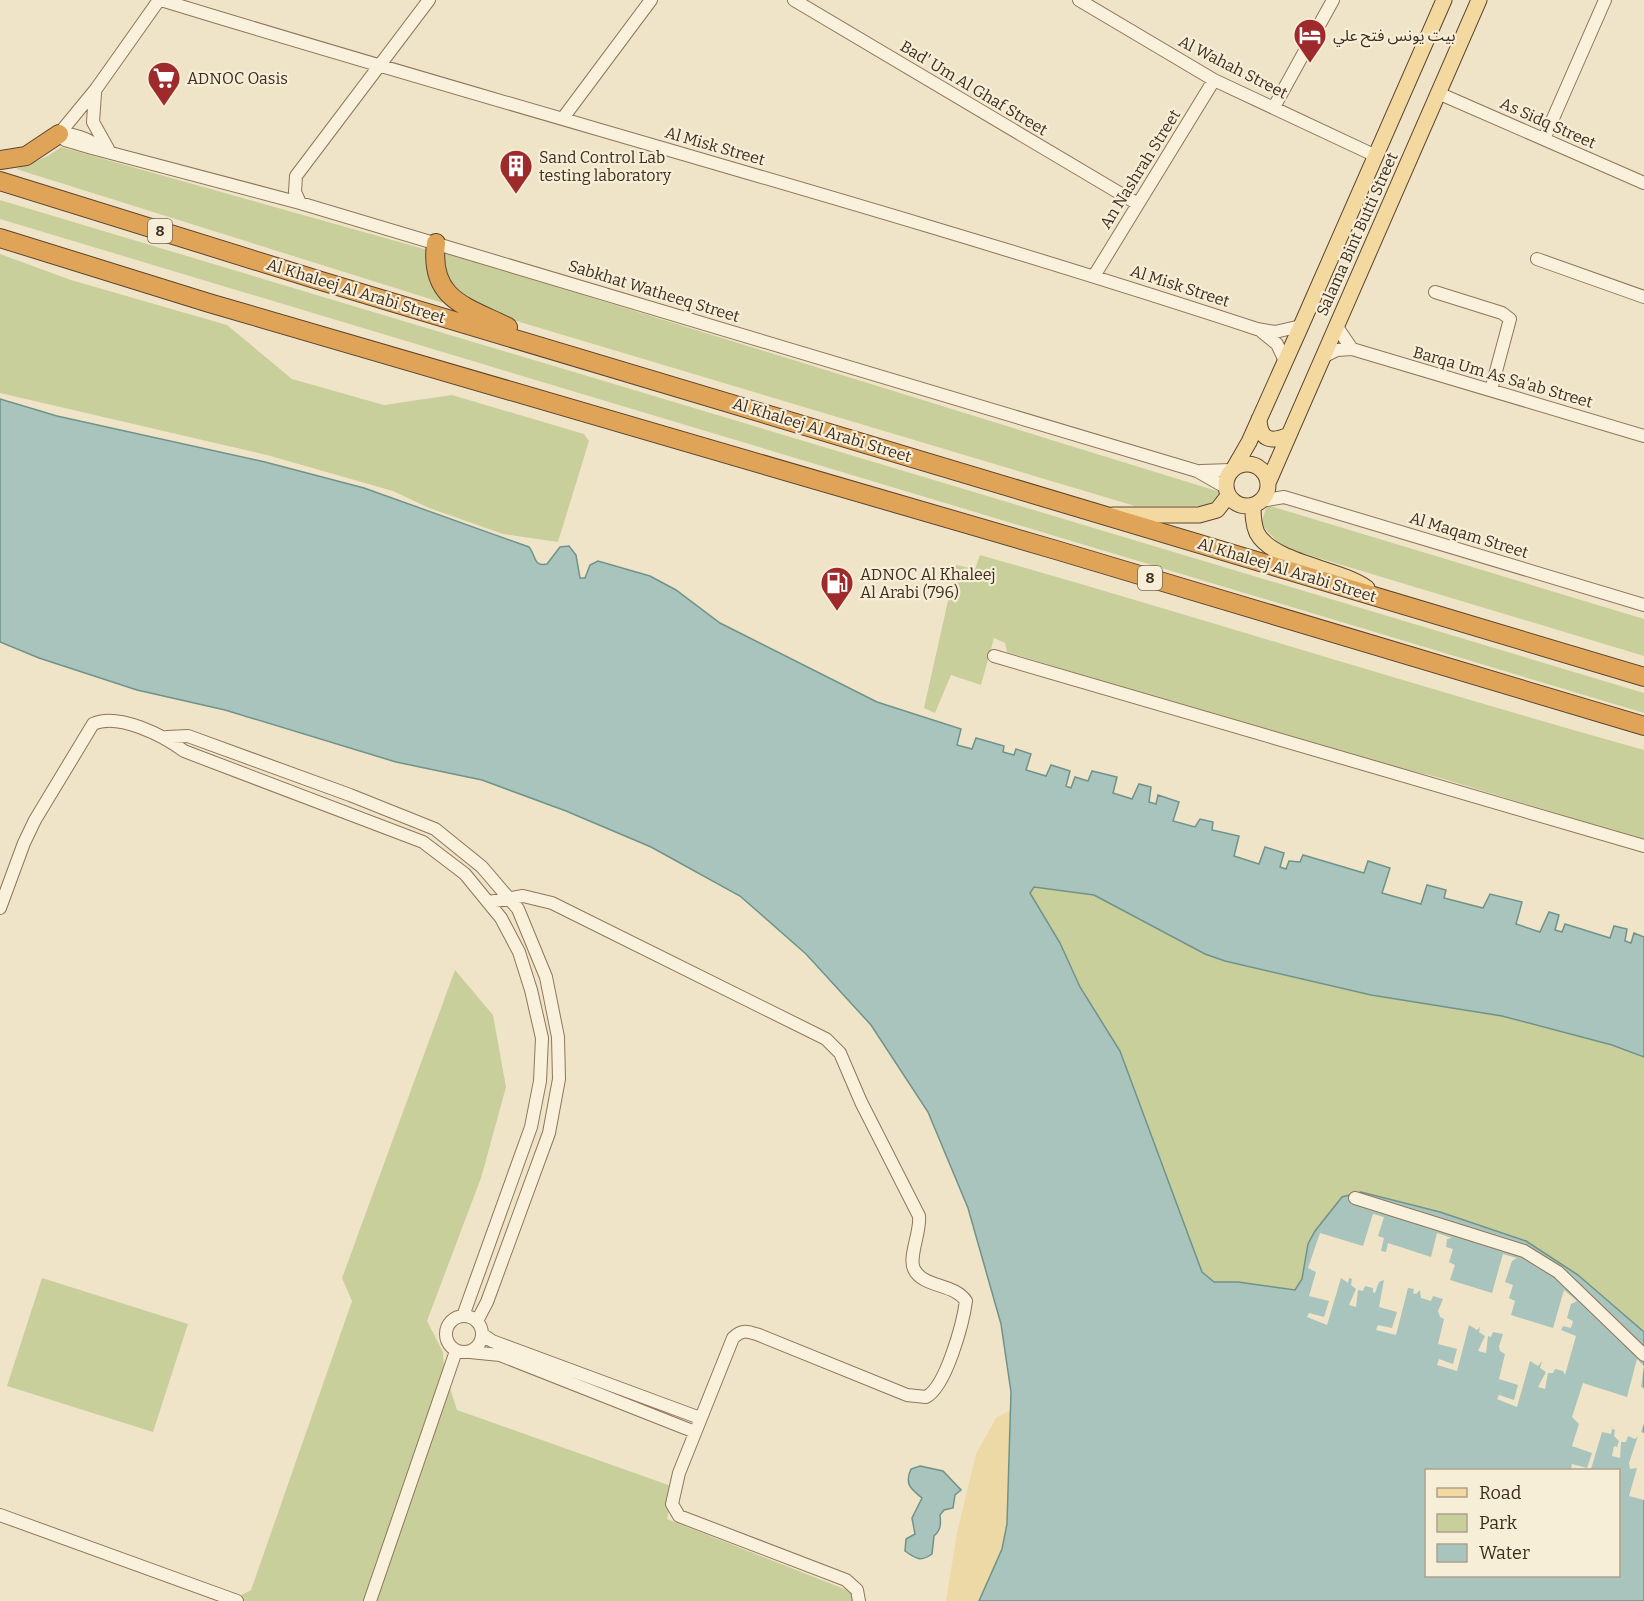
<svg xmlns="http://www.w3.org/2000/svg" width="1644" height="1601" viewBox="0 0 1644 1601" font-family="Bitter,'Noto Sans Arabic',serif">
  <rect width="100%" height="100%" fill="#f0e4c8"/>
  <path fill="#c9cf9b" d="M 61,147 L 428,250 L 434,284 L 443,303 L 16,169 L 48,156 Z
    M 0,200 L 1644,693 L 1644,713 L 0,219 Z
    M 444,252 L 1220,492 L 1215,506 L 1135,506 L 480,310 L 446,281 Z
    M 0,254 L 71,280 L 227,325 L 292,379 L 384,405 L 452,395 L 584,434 L 589,441 L 558,542 L 503,534 L 429,508 L 393,491 L 267,455 L 0,393 Z
    M 1267,505 L 1644,619 L 1644,656 L 1282,547 L 1261,524 Z
    M 980,555 C 1202,618 1422,688 1644,750 L 1644,840 L 1437,777 L 1345,755 L 1007,652 L 1005,643 L 994,638 L 981,685 L 951,675 L 935,713 L 924,708 L 956,565 L 975,569 Z
    M 1034,887 L 1094,895 L 1205,954 L 1225,961 L 1371,995 L 1502,1016 L 1612,1045 L 1644,1057 L 1644,1332 L 1578,1275 L 1440,1212 L 1361,1192 L 1342,1197 L 1315,1231 L 1308,1244 L 1302,1279 L 1295,1290 L 1238,1282 L 1214,1282 L 1202,1272 L 1120,1051 L 1080,987 L 1060,943 L 1030,893 Z
    M 455,970 L 493,1015 L 506,1087 L 481,1178 L 427,1321 L 443,1352 L 444,1369 L 457,1410 L 674,1487 L 667,1519 L 857,1594 L 855,1601 L 230,1601 L 251,1590 L 352,1301 L 342,1278 Z
    M 42,1278 L 188,1324 L 153,1432 L 7,1386 Z"/>
  <path fill="#ecd9a5" d="M 1011,1410 L 1007,1524 L 1002,1549 L 979,1601 L 946,1601 L 957,1533 L 976,1454 L 996,1418 Z"/>
  <path fill="#a9c4bc" stroke="#6f938a" stroke-width="1.5" fill-rule="evenodd" d="M 0,399 L 57,416 L 265,462 L 364,488 L 529,547 C 536,555 533,567 547,564 L 560,547 L 569,546 L 576,555 L 580,578 L 585,578 L 590,565 L 598,561 L 650,576 L 676,590 L 720,623 L 877,702 L 961,729 L 957,745 L 972,749 L 976,738 L 1004,746 L 1003,752 L 1014,755 L 1016,749 L 1031,754 L 1026,770 L 1046,776 L 1051,765 L 1070,771 L 1066,786 L 1071,788 L 1075,777 L 1088,781 L 1092,771 L 1117,777 L 1113,793 L 1132,799 L 1139,784 L 1151,787 L 1149,802 L 1156,804 L 1158,795 L 1179,802 L 1173,821 L 1195,827 L 1200,819 L 1213,822 L 1212,830 L 1239,836 L 1234,856 L 1259,864 L 1265,847 L 1284,853 L 1280,867 L 1286,869 L 1289,861 L 1300,862 L 1303,855 L 1364,873 L 1368,861 L 1390,868 L 1382,893 L 1421,904 L 1427,885 L 1446,890 L 1444,898 L 1483,908 L 1490,894 L 1522,902 L 1516,924 L 1540,932 L 1549,912 L 1559,915 L 1555,930 L 1562,932 L 1565,924 L 1610,938 L 1614,926 L 1627,929 L 1625,941 L 1631,943 L 1634,933 L 1644,937 L 1644,1057 L 1612,1045 L 1502,1016 L 1371,995 L 1225,961 L 1205,954 L 1094,895 L 1034,887 L 1030,893 L 1060,943 L 1080,987 L 1120,1051 L 1202,1272 L 1214,1282 L 1238,1282 L 1295,1290 L 1302,1279 L 1308,1244 L 1315,1231 L 1342,1197 L 1361,1192 L 1440,1212 L 1526,1241 L 1578,1275 L 1644,1332 L 1644,1601 L 979,1601 L 1002,1549 L 1007,1524 L 1011,1392 L 1001,1324 L 968,1208 L 928,1112 L 871,1025 L 806,954 L 740,896 L 651,847 L 566,811 L 482,780 L 396,762 L 225,710 L 137,690 L 39,658 L 0,642 ZM 1426,1470 L 1618,1470 L 1618,1576 L 1426,1576 Z
    M 920,1466 L 943,1471 L 961,1490 L 955,1495 L 953,1508 L 944,1510 L 940,1515 C 941,1524 941,1530 934,1536 L 932,1554 C 921,1562 916,1559 905,1551 L 906,1539 L 915,1534 L 912,1518 L 922,1498 C 911,1489 904,1484 911,1469 Z"/>
  <path fill="#f0e4c8" d="M 1373,1214 L 1384,1217 L 1378,1236 L 1384,1238 L 1381,1251 L 1386,1252 L 1388,1243 L 1431,1257 L 1437,1233 L 1452,1238 L 1447,1239 L 1446,1247 L 1453,1249 L 1449,1262 L 1455,1265 L 1450,1280 L 1492,1293 L 1503,1254 L 1517,1258 L 1512,1261 L 1505,1282 L 1513,1285 L 1509,1298 L 1515,1301 L 1511,1315 L 1553,1328 L 1564,1290 L 1577,1301 L 1571,1304 L 1567,1318 L 1573,1321 L 1571,1328 L 1563,1326 L 1561,1330 L 1576,1336 L 1565,1375 L 1563,1371 L 1555,1369 L 1553,1373 L 1548,1373 L 1545,1389 L 1538,1387 L 1546,1372 L 1540,1368 L 1542,1361 L 1538,1366 L 1530,1361 L 1517,1407 L 1497,1399 L 1499,1395 L 1514,1400 L 1518,1385 L 1499,1379 L 1505,1354 L 1500,1351 L 1499,1346 L 1503,1334 L 1493,1332 L 1491,1337 L 1488,1336 L 1486,1353 L 1478,1351 L 1485,1336 L 1479,1332 L 1480,1327 L 1477,1330 L 1469,1325 L 1457,1371 L 1437,1365 L 1439,1359 L 1453,1364 L 1457,1349 L 1438,1344 L 1444,1319 L 1440,1317 L 1438,1311 L 1443,1299 L 1433,1296 L 1431,1301 L 1421,1298 L 1420,1290 L 1416,1294 L 1413,1293 L 1414,1289 L 1408,1288 L 1396,1335 L 1376,1330 L 1378,1325 L 1392,1328 L 1397,1312 L 1379,1307 L 1384,1280 L 1379,1282 L 1375,1293 L 1373,1292 L 1373,1288 L 1365,1286 L 1363,1291 L 1358,1290 L 1356,1307 L 1349,1305 L 1356,1289 L 1351,1285 L 1352,1279 L 1349,1278 L 1348,1283 L 1341,1278 L 1327,1325 L 1307,1317 L 1309,1313 L 1324,1317 L 1329,1301 L 1309,1296 L 1316,1272 L 1308,1268 L 1320,1233 L 1363,1246 Z
    M 1637,1359 L 1644,1366 L 1641,1387 L 1644,1388 L 1644,1424 L 1641,1432 L 1644,1433 L 1644,1500 L 1629,1496 L 1637,1468 L 1630,1469 L 1629,1463 L 1638,1436 L 1635,1439 L 1628,1436 L 1626,1442 L 1621,1442 L 1620,1458 L 1612,1456 L 1614,1446 L 1617,1447 L 1619,1441 L 1614,1436 L 1615,1430 L 1612,1429 L 1611,1434 L 1602,1432 L 1591,1469 L 1592,1470 L 1571,1469 L 1572,1464 L 1587,1468 L 1592,1453 L 1572,1446 L 1579,1424 L 1572,1417 L 1583,1383 L 1627,1397 Z"/>
  <g fill="none" stroke-linecap="round" stroke-linejoin="round">
    <g stroke="#8d765c" stroke-width="14">
      <path id="minor" d="M 161,0 C 526,112 895,210 1257,329 L 1275,332 L 1301,326
        M 794,0 L 1138,204
        M 1079,0 L 1214,80 L 1376,156
        M 95,93 L 93,122 L 108,149
        M 1438,93 L 1644,183
        M 1274,107 L 1333,0
        M 563,118 L 651,0
        M 59,134 L 96,89 L 159,0
        M 1544,139 L 1605,0
        M 100,149 C 92,139 71,133 59,134 L 65,140 L 92,148 L 300,203 L 1197,471 L 1225,487
        M 300,203 L 295,192 L 296,176 L 429,0
        M 1537,259 L 1644,297
        M 1094,276 L 1214,80
        M 1435,292 L 1502,313 L 1510,319 L 1491,390
        M 1337,327 L 1352,349
        M 1261,331 L 1277,344 L 1285,361
        M 1323,357 L 1337,350 L 1352,349 L 1644,436
        M 1201,471 L 1231,470
        M 1261,501 L 1284,497 L 1644,605
        M 994,656 L 1644,846
        M 167,737 L 188,736 L 350,795 L 435,829 L 482,867 L 518,909 L 546,977 L 558,1037 L 559,1079 L 549,1133 L 487,1302 L 477,1321
        M 489,902 L 523,896 L 552,903 L 826,1039 L 840,1053 L 861,1102 L 919,1216 C 921,1232 908,1257 914,1269 C 923,1288 954,1283 966,1301 C 963,1323 946,1387 926,1397 L 907,1395 L 759,1335 C 747,1331 742,1329 733,1338 L 679,1473 L 672,1504 L 679,1516 L 846,1580 L 857,1590 L 859,1601
        M 0,908 L 24,843 L 35,820 L 93,724 C 118,712 164,736 184,751 L 423,842 L 465,874 L 501,918 L 519,952 L 531,990 L 542,1038 L 540,1081 L 531,1127 L 463,1316
        M 1355,1198 L 1524,1251 L 1558,1272 L 1644,1355
        M446 1334a18 18 0 1 1 36 0a18 18 0 1 1-36 0Z
        M 482,1334 L 492,1341 L 700,1418
        M 470,1352 L 500,1355 L 695,1432
        M 0,1515 L 237,1601
        M 370,1601 L 456,1351"/>
    </g>
    <g stroke="#5b4430" stroke-width="17">
      <path id="major" d="M 1259,419 C 1260,440 1270,443 1289,435
        M1226 485a21 21 0 1 1 42 0a21 21 0 1 1-42 0Z
        M 1234,468 L 1249,442 L 1301,326 L 1444,0
        M 1268,483 L 1479,0
        M 1253,505 C 1253,515 1253,524 1257,533 C 1273,563 1340,568 1367,588
        M 1113,515 L 1199,515 L 1217,510 L 1228,496"/>
    </g>
    <g stroke="#5b4430" stroke-width="20">
      <path id="highway" d="M 0,160 L 26,156 L 59,134
        M 0,181 L 321,281 L 1644,677
        M 0,238 L 209,303 L 1056,550 L 1644,726
        M 436,243 C 429,299 465,306 508,327"/>
    </g>
    <use href="#minor" stroke="#faf1dc" stroke-width="12"/>
    <use href="#major" stroke="#f3d9a0" stroke-width="15"/>
    <use href="#highway" stroke="#e0a458" stroke-width="18"/>
  </g>
  <defs>
    <g id="hotel-pin" transform="scale(1.725)"><path d="M0 17L-7.5 6A9.5 9.5 0 1 1 7.5 6Z" fill="#9e2a2b" stroke="#f7eed8"/><path d="M-6-4.5h1.5V1H6V5H4.5V3h-9V5H-6ZM-4 0a1.8 1.8 0 1 1 3.6 0ZM.5 0V-2.5h3Q6-2.5 6 0Z" fill="#fff"/></g>
    <g id="supermarket-pin" transform="scale(1.725)"><path d="M0 17L-7.5 6A9.5 9.5 0 1 1 7.5 6Z" fill="#9e2a2b" stroke="#f7eed8"/><path d="M-6-5.5h2.5l.6 2H6L4.5 2H-2.5L-4.4-4H-6ZM-1.5 3.2a1.3 1.3 0 1 0 .1 0ZM3 3.2a1.3 1.3 0 1 0 .1 0Z" fill="#fff"/></g>
    <g id="building-pin" transform="scale(1.725)"><path d="M0 17L-7.5 6A9.5 9.5 0 1 1 7.5 6Z" fill="#9e2a2b" stroke="#f7eed8"/><path d="M-4-6H4V6H1V3H-1V6H-4ZM-2.5-4.3h1.7v1.8h-1.7ZM.8-4.3h1.7v1.8H.8ZM-2.5-1h1.7V.8h-1.7ZM.8-1h1.7V.8H.8Z" fill="#fff"/></g>
    <g id="fuel-pin" transform="scale(1.725)"><path d="M0 17L-7.5 6A9.5 9.5 0 1 1 7.5 6Z" fill="#9e2a2b" stroke="#f7eed8"/><path d="M-5.5-6h7V0h2V4h1.3V-2.5L3-4.5l.8-.8L6-3V5H2.5V1h-1V6h-7ZM-4.2-4.7v3.2H.2V-4.7Z" fill="#fff"/></g>
  </defs>
  <g fill-rule="evenodd">
    <use href="#hotel-pin" x="1310" y="35"/>
    <use href="#supermarket-pin" x="164" y="78"/>
    <use href="#building-pin" x="516" y="166"/>
    <use href="#fuel-pin" x="837" y="583"/>
  </g>
  <g text-anchor="middle" dominant-baseline="central" stroke-width="4.5" stroke-linejoin="round" paint-order="stroke">
    <g fill="#f7eed8" stroke="#756857" stroke-width="1.5">
      <rect x="148" y="219" width="24" height="24" rx="4.5"/>
      <rect x="1138" y="566" width="24" height="24" rx="4.5"/>
    </g>
    <g font-size="15" font-weight="bold" fill="#3d2e20">
      <text x="160" y="231">8</text>
      <text x="1150" y="578">8</text>
    </g>
    <g font-size="16" fill="#3d2e20" stroke="#f7eed8" text-anchor="start">
      <text x="1333" y="35">بيت يونس فتح علي</text>
      <text x="187" y="78">ADNOC Oasis</text>
      <text x="539" y="157">Sand Control Lab<tspan x="539" dy="18">testing laboratory</tspan></text>
      <text x="860" y="574">ADNOC Al Khaleej<tspan x="860" dy="18">Al Arabi (796)</tspan></text>
    </g>
    <g font-size="16" fill="#3d2e20" stroke="#f7eed8">
      <text transform="translate(1233 67) rotate(27)">Al Wahah Street</text>
      <text transform="translate(974 88) rotate(31)">Bad' Um Al Ghaf Street</text>
      <text transform="translate(1548 123) rotate(24)">As Sidq Street</text>
      <text transform="translate(715 146) rotate(16)">Al Misk Street</text>
      <text transform="translate(1140 169) rotate(-58)">An Nashrah Street</text>
      <text transform="translate(1357 234) rotate(-66)">Salama Bint Butti Street</text>
      <text transform="translate(1180 286) rotate(18)">Al Misk Street</text>
      <text transform="translate(356 291) rotate(17)">Al Khaleej Al Arabi Street</text>
      <text transform="translate(654 291) rotate(17)">Sabkhat Watheeq Street</text>
      <text transform="translate(1503 377) rotate(16)">Barqa Um As Sa'ab Street</text>
      <text transform="translate(822 430) rotate(17)">Al Khaleej Al Arabi Street</text>
      <text transform="translate(1469 535) rotate(17)">Al Maqam Street</text>
      <text transform="translate(1287 570) rotate(17)">Al Khaleej Al Arabi Street</text>
    </g>
  </g>
  <rect x="1425" y="1469" width="195" height="108" fill="#f7eed8" stroke="#ada18e" stroke-width="1.5"/>
  <rect x="1437" y="1488" width="30" height="9" fill="#f3d9a0" stroke="#ada18e" stroke-width="1.5"/>
  <text x="1479" y="1499" font-size="18" fill="#3d2e20">Road</text>
  <rect x="1437" y="1514" width="30" height="18" fill="#c9cf9b" stroke="#ada18e" stroke-width="1.5"/>
  <text x="1479" y="1529" font-size="18" fill="#3d2e20">Park</text>
  <rect x="1437" y="1544" width="30" height="18" fill="#a9c4bc" stroke="#ada18e" stroke-width="1.5"/>
  <text x="1479" y="1559" font-size="18" fill="#3d2e20">Water</text>
</svg>
